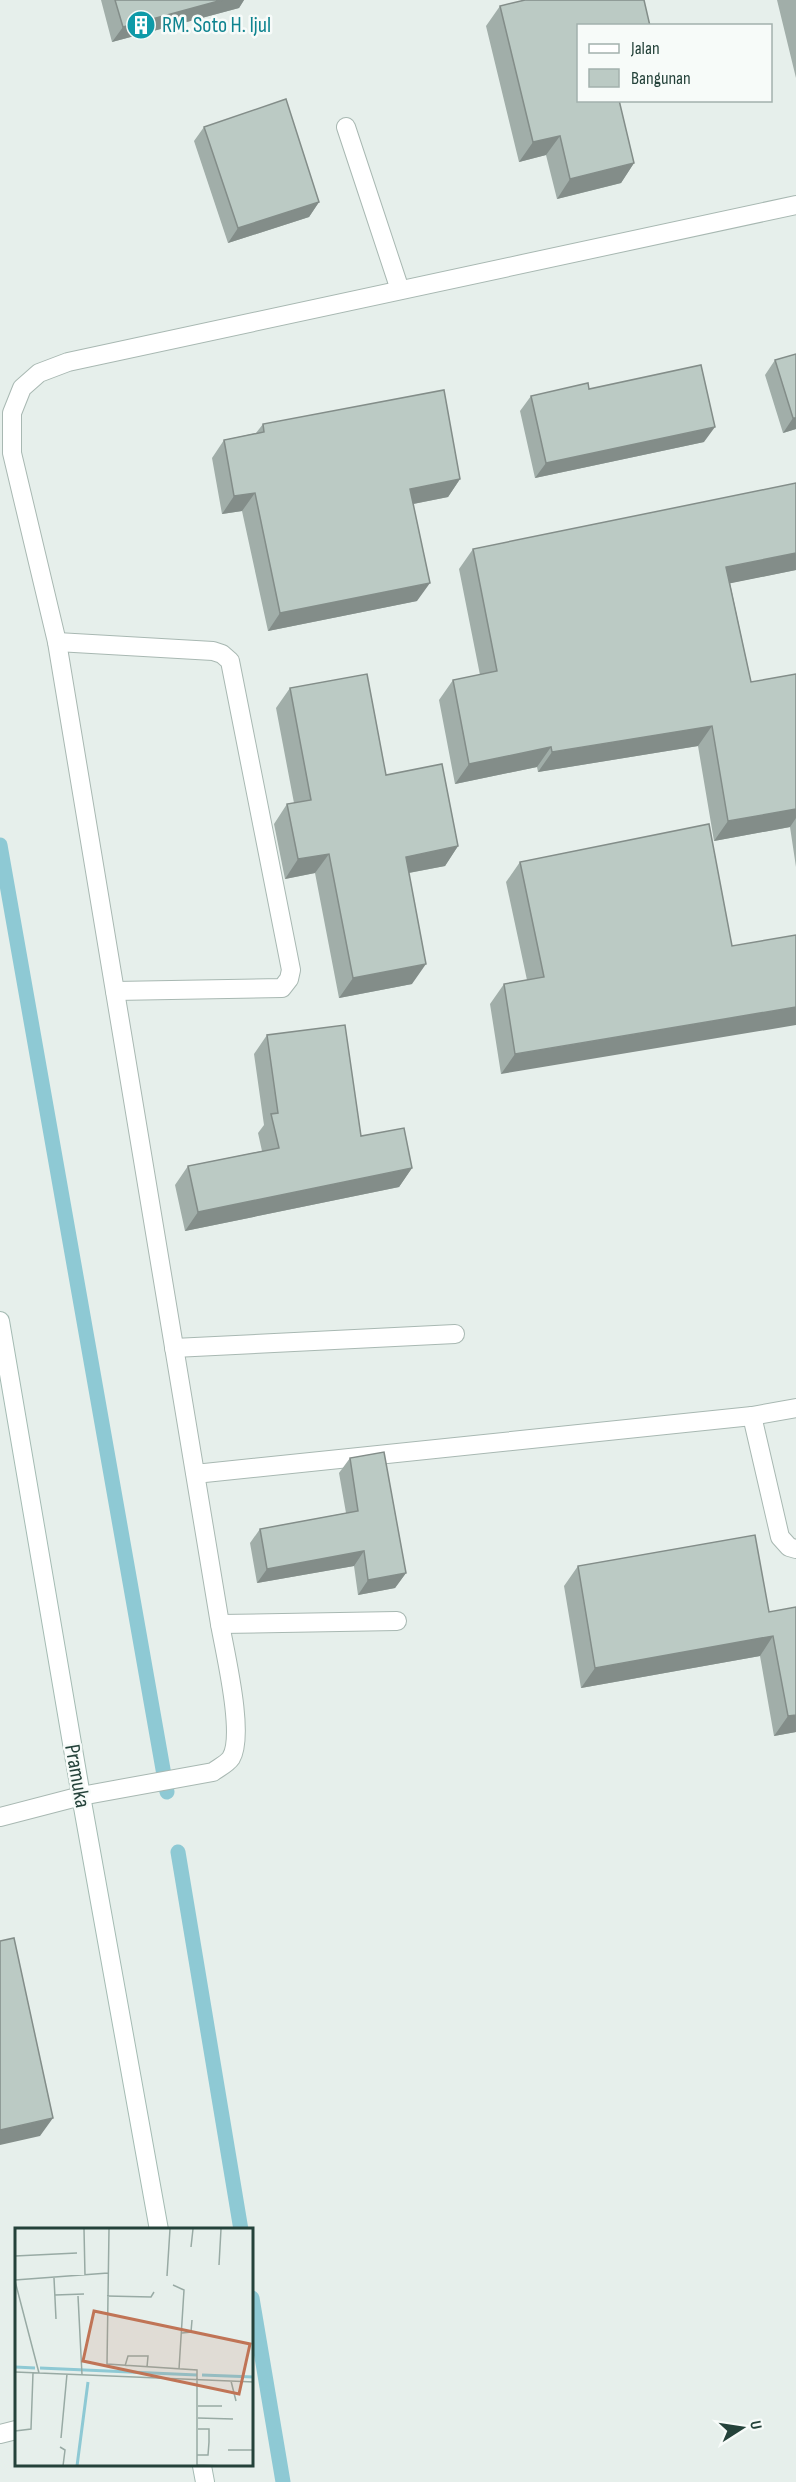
<svg xmlns="http://www.w3.org/2000/svg" width="796" height="2482" viewBox="0 0 796 2482" font-family="'Sofia Sans Condensed',sans-serif">
  <rect width="100%" height="100%" fill="#e6efeb"/>
  <g fill="none" stroke-linecap="round" stroke-linejoin="round">
    <path stroke="#8ec9d4" stroke-width="15" d="M 0,845 L 167,1792
      M 178,1852 L 241,2230
      M 252,2298 L 283,2482"/>
    <g stroke="#a8b8b2" stroke-width="20">
      <path id="lane" d="M 346,127 L 400,290
        M 57,642 L 213,651 L 222,654 L 230,661 L 291,970 L 289,979 L 282,988 L 115,991
        M 174,1348 L 455,1334
        M 752,1416 L 780,1537 L 789,1547 L 796,1549
        M 220,1624 L 397,1621
        M 0,2434 L 16,2430"/>
    </g>
    <g stroke="#a8b8b2" stroke-width="20">
      <path id="street" d="M 195,1474 L 752,1416 L 796,1408
        M 0,1817 L 81,1796 L 213,1772 C 218,1768 227,1764 231,1758 C 245,1735 225,1653 220,1624 L 57,642 L 12,453 L 12,413 L 22,388 L 39,373 L 68,362 L 796,205"/>
    </g>
    <g stroke="#a4bbb3" stroke-width="20">
      <path id="secondary" d="M 0,1321 L 81,1796 L 159,2230
        M 202,2466 L 205,2482"/>
    </g>
    <use href="#lane" stroke="#fff" stroke-width="18"/>
    <use href="#street" stroke="#fff" stroke-width="18"/>
    <use href="#secondary" stroke="#fff" stroke-width="18"/>
  </g>
  <path fill="#a1aea9" d="M 101,0 L 244,0 L 239,8 L 112,42 Z
    M 777,0 L 796,0 L 796,78 Z
    M 500,6 L 579,26 L 634,163 L 621,183 L 557,199 L 546,155 L 519,162 L 486,26 Z
    M 204,127 L 319,202 L 309,217 L 228,243 L 194,141 Z
    M 796,354 L 796,429 L 783,433 L 765,375 L 775,360 Z
    M 589,389 L 704,442 L 535,478 L 520,411 L 531,396 Z
    M 263,424 L 460,479 L 448,497 L 413,504 L 417,601 L 268,631 L 242,511 L 222,514 L 212,458 L 224,440 L 256,433 Z
    M 473,549 L 796,570 L 730,583 L 751,682 L 796,674 L 796,867 L 790,827 L 714,841 L 698,746 L 538,772 L 537,767 L 455,784 L 439,700 L 453,680 L 480,675 L 459,569 Z
    M 290,688 L 386,775 L 458,846 L 445,866 L 409,873 L 412,984 L 339,998 L 315,873 L 285,879 L 274,824 L 287,804 L 294,803 L 276,708 Z
    M 520,862 L 732,946 L 501,1074 L 490,1004 L 504,984 L 527,980 L 506,882 Z
    M 267,1035 L 361,1136 L 412,1168 L 399,1187 L 185,1231 L 175,1185 L 188,1166 L 262,1151 L 258,1133 L 264,1125 L 254,1054 Z
    M 350,1458 L 406,1573 L 395,1588 L 358,1595 L 354,1566 L 257,1583 L 250,1543 L 260,1529 L 346,1513 L 339,1473 Z
    M 578,1566 L 769,1612 L 796,1732 L 774,1736 L 760,1656 L 581,1688 L 564,1586 Z"/>
  <path fill="#838d89" d="M 222,0 L 244,0 L 239,8 L 112,42 L 123,27 Z
    M 560,136 L 546,155 L 519,162 L 533,142 Z
    M 634,163 L 621,183 L 557,199 L 570,179 Z
    M 319,202 L 309,217 L 228,243 L 238,228 Z
    M 793,418 L 796,418 L 796,429 L 783,433 Z
    M 715,427 L 704,442 L 535,478 L 546,463 Z
    M 460,479 L 448,497 L 398,507 L 410,489 Z
    M 255,493 L 242,511 L 222,514 L 234,496 Z
    M 796,553 L 796,570 L 712,587 L 726,567 Z
    M 430,583 L 417,601 L 268,631 L 280,613 Z
    M 712,726 L 698,746 L 538,772 L 552,752 Z
    M 551,747 L 537,767 L 455,784 L 469,764 Z
    M 796,809 L 796,818 L 790,827 L 714,841 L 728,821 Z
    M 458,846 L 445,866 L 392,876 L 406,857 Z
    M 329,854 L 315,873 L 285,879 L 298,859 Z
    M 426,964 L 412,984 L 339,998 L 353,978 Z
    M 796,1007 L 796,1025 L 501,1074 L 515,1054 Z
    M 412,1168 L 399,1187 L 185,1231 L 198,1212 Z
    M 364,1551 L 354,1566 L 257,1583 L 267,1569 Z
    M 406,1573 L 395,1588 L 358,1595 L 368,1580 Z
    M 773,1636 L 760,1656 L 581,1688 L 595,1668 Z
    M 796,1715 L 796,1732 L 774,1736 L 788,1716 Z
    M 53,2118 L 40,2136 L 0,2145 L 0,2130 Z"/>
  <path fill="#bbcac4" stroke="#838d89" stroke-width="1.5" d="M 115,0 L 222,0 L 123,27 Z
    M 525,0 L 644,0 L 650,26 L 579,26 L 579,100 L 619,100 L 634,163 L 570,179 L 560,136 L 533,142 L 500,6 Z
    M 286,99 L 319,202 L 238,228 L 204,127 Z
    M 796,354 L 796,418 L 793,418 L 775,360 Z
    M 701,365 L 715,427 L 546,463 L 531,396 L 588,383 L 589,389 Z
    M 444,390 L 460,479 L 410,489 L 430,583 L 280,613 L 255,493 L 234,496 L 224,440 L 264,432 L 263,424 Z
    M 796,483 L 796,553 L 726,567 L 751,682 L 796,674 L 796,809 L 728,821 L 712,726 L 552,752 L 551,747 L 469,764 L 453,680 L 497,671 L 473,549 Z
    M 367,674 L 386,775 L 442,764 L 458,846 L 406,857 L 426,964 L 353,978 L 329,854 L 298,859 L 287,804 L 311,800 L 290,688 Z
    M 709,824 L 732,946 L 796,935 L 796,1007 L 515,1054 L 504,984 L 544,977 L 520,862 Z
    M 345,1025 L 361,1136 L 404,1128 L 412,1168 L 198,1212 L 188,1166 L 279,1148 L 271,1114 L 278,1113 L 267,1035 Z
    M 384,1452 L 406,1573 L 368,1580 L 364,1551 L 267,1569 L 260,1529 L 358,1511 L 350,1458 Z
    M 755,1535 L 769,1612 L 796,1607 L 796,1715 L 788,1716 L 773,1636 L 595,1668 L 578,1566 Z
    M 14,1938 L 53,2118 L 0,2130 L 0,1941 Z"/>
  <defs>
    <g id="building-disc" transform="scale(1.5)"><circle r="9.5" fill="#0f9aa8" stroke="#f7fbf9"/><path d="M-4-6H4V6H1V3H-1V6H-4ZM-2.5-4.3h1.7v1.8h-1.7ZM.8-4.3h1.7v1.8H.8ZM-2.5-1h1.7V.8h-1.7ZM.8-1h1.7V.8H.8Z" fill="#fff"/></g>
  </defs>
  <g fill-rule="evenodd">
    <use href="#building-disc" x="141" y="25"/>
  </g>
  <g text-anchor="middle" dominant-baseline="central" stroke-width="5" stroke-linejoin="round" paint-order="stroke">
    <g font-size="22" fill="#0d838f" stroke="#f7fbf9" text-anchor="start">
      <text x="162" y="25">RM. Soto H. Ijul</text>
    </g>
    <g font-size="22" fill="#24423a" stroke="#f7fbf9">
      <text transform="translate(77 1776) rotate(80)">Pramuka</text>
    </g>
  </g>
  <g transform="translate(15 2228)">
    <rect width="238" height="238" fill="#e6efeb"/>
    <path fill="none" stroke="#8ec9d4" stroke-width="3" d="M 0,139 L 20,140M 25,140 L 182,147M 187,147 L 239,149M 62,238 L 73,154"/>
    <path fill="none" stroke="#98aaa4" stroke-width="1.5" d="M 69,1 L 70,48M 94,1 L 92,136 L 182,142 L 182,238M 176,19 L 178,1M 0,28 L 62,25M 204,37 L 206,1M 152,48 L 155,1M 39,50 L 41,91M 0,52 L 93,45M 0,53 L 24,145M 158,57 L 169,62 L 164,141M 40,67 L 69,66M 63,68 L 67,147M 92,68 L 136,69 L 139,64M 167,105 L 176,104 L 177,92M 110,138 L 113,128 L 133,128 L 132,139M 0,144 L 239,154M 216,153 L 221,173M 183,178 L 207,178M 183,190 L 218,191M 0,203 L 16,201 L 18,145M 46,210 L 52,146M 45,219 L 50,222 L 48,238M 213,222 L 239,222M 182,227 L 193,227 L 194,214 L 194,201 L 183,201M 182,237 L 209,238"/>
    <path fill="#c07456" fill-opacity="0.15" stroke="#c07456" stroke-width="3" d="M 79,83 L 235,116 L 224,166 L 68,133 Z"/>
    <rect width="238" height="238" fill="none" stroke="#24423a" stroke-width="3"/>
  </g>
  <rect x="577" y="24" width="195" height="78" fill="#f7fbf9" stroke="#a3b1ad" stroke-width="1.5"/>
  <rect x="589" y="44" width="30" height="9" fill="#ffffff" stroke="#a3b1ad" stroke-width="1.5"/>
  <text x="631" y="54" font-size="18" fill="#24423a">Jalan</text>
  <rect x="589" y="69" width="30" height="18" fill="#bbcac4" stroke="#a3b1ad" stroke-width="1.5"/>
  <text x="631" y="84" font-size="18" fill="#24423a">Bangunan</text>
  <g transform="translate(742 2428) rotate(78)" stroke="#f7fbf9" stroke-width="4.5" paint-order="stroke">
  <path d="M0-4.5L10 22L0 15L-10 22Z" fill="#24423a"/>
  <text y="-9" font-size="16" font-weight="bold" text-anchor="middle" fill="#24423a">U</text>
  </g>
</svg>
